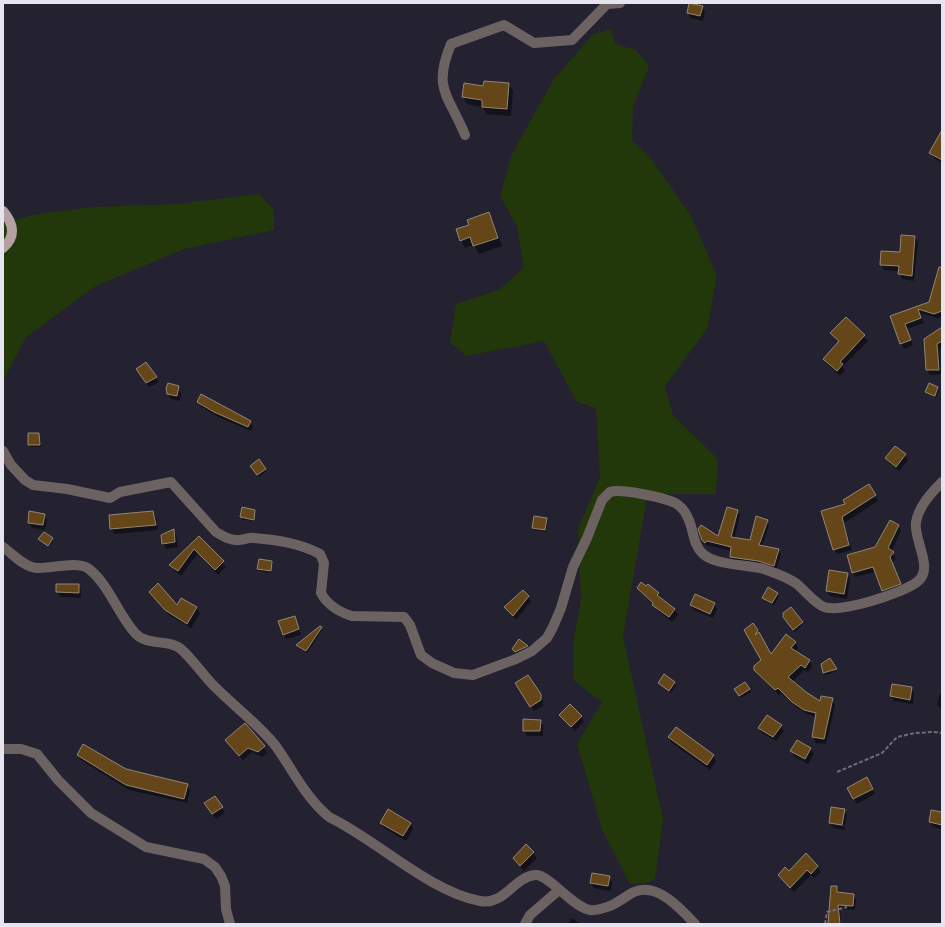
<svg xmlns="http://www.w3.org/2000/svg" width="945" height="927" viewBox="0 0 945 927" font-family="'Fira Sans',sans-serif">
  <rect width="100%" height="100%" fill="#242130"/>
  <path fill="#23380a" d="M 611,29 L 616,45 L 635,49 L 649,66 L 633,107 L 632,140 L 652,160 L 691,216 L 717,276 L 707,329 L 665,386 L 673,415 L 718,459 L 716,494 L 672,494 L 647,497 L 623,637 L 663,819 L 655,879 L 647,883 L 630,884 L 602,829 L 577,744 L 602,702 L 573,680 L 573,642 L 581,600 L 578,529 L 600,477 L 596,408 L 577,402 L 544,341 L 466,356 L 450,342 L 456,304 L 499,290 L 524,267 L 517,226 L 500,196 L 512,154 L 554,79 L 592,35 Z
    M 259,194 L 274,210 L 274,230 L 184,249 L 96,286 L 26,337 L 3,381 L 3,224 L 32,215 L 93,207 L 178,204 Z"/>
  <path fill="#0007" d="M 702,7 L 705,12 L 703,21 L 691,18 L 688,13 Z
    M 508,84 L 513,91 L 511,116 L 487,114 L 483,107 L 467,104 L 463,97 L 484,87 Z
    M 942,144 L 942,163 L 934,158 L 930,153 Z
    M 489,213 L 502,246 L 479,254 L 474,245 L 465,248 L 461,240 L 470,225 Z
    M 915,237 L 918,242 L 914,281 L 902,279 L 899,271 L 884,270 L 881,264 L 901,254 Z
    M 942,260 L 942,317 L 938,318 L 920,313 L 924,323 L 907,329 L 913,345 L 904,349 L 891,317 L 930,303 Z
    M 846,318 L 868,341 L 843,366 L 845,370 L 840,376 L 827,364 L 824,359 L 839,342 L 832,333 Z
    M 942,331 L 942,347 L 939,349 L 941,374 L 930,375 L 927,370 L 925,339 Z
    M 140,375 L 156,377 L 159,382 L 149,387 Z
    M 178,387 L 181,393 L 180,401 L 171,399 L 168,394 Z
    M 938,388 L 939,390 L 936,397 L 927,392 Z
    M 198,402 L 250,422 L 253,427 L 251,431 L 218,417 L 202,407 Z
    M 39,434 L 41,447 L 30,447 L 29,445 Z
    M 905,455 L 908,460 L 899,471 L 889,463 L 886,458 Z
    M 259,461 L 266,471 L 259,477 L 251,466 Z
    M 869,485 L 878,501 L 844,523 L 852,550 L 837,554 L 822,511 L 847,505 Z
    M 255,510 L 255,521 L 243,520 L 241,517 Z
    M 737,511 L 740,516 L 734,539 L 750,542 L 767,521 L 769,525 L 762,546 L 778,550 L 781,554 L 776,570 L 733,561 L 731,557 L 732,551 L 706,545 L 703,540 L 718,538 Z
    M 153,512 L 156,517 L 158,530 L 114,534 L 111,528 Z
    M 30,513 L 44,514 L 47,520 L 45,530 L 32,528 L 29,523 Z
    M 546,519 L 548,521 L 546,532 L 535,530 L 533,527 Z
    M 898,526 L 901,530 L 891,552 L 896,558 L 892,563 L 902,589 L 886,595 L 876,572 L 855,577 L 853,573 Z
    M 174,530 L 176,535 L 178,547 L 166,549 L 163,544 Z
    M 199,538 L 226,567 L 218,575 L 198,553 L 181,576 L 174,570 L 171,565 Z
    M 40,539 L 52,539 L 53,541 L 49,547 Z
    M 271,562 L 271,573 L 260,571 L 258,569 Z
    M 847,574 L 850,579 L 847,599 L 830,596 L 827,591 Z
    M 57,585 L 78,585 L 81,590 L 81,598 L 61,597 L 57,592 Z
    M 648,585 L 659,594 L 661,599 L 675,610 L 678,615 L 672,622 L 657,610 L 638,588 L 646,588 Z
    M 150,592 L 177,606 L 182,599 L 197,608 L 200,613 L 191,628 L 169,615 Z
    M 777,594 L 779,596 L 774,605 L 763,598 Z
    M 528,597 L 531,601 L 516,620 L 505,607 L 514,598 Z
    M 714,604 L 717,609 L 713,618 L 694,610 L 691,605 Z
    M 791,608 L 803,624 L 795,632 L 782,615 Z
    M 294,617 L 301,635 L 286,639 L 283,634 Z
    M 320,628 L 322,630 L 307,653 L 299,647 L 298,645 Z
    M 745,630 L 757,631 L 771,656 L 795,642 L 798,648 L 795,652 L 809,661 L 812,666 L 808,672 L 804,670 L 792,682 L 820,703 L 832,699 L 835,705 L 826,744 L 816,743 L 813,737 L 817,717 L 809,715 L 796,707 L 781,693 L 779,695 L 757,673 L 754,668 L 762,660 Z
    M 527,646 L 529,648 L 517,654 L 513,650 Z
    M 830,660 L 837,671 L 826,675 L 824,673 Z
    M 664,676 L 676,685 L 671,693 L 659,683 Z
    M 745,683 L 751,692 L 741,698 L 735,689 Z
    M 911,688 L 914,694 L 913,704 L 894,701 L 891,696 Z
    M 519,689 L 540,695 L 543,700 L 543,706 L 534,711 Z
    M 940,694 L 942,695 L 942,710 L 937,704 Z
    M 561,715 L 581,716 L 584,722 L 575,731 Z
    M 540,721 L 543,726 L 543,736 L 527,736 L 524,731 Z
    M 245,725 L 267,752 L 262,757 L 252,752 L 243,760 L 226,741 Z
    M 781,725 L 784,731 L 776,741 L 762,733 L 759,728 Z
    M 669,738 L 713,755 L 716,761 L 710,770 L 672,743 Z
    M 797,741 L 811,749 L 814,754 L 808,764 L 794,756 L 791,751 Z
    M 78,755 L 126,770 L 187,785 L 190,790 L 187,803 L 129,790 L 81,760 Z
    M 866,779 L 875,794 L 857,804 L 848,788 Z
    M 208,808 L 222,808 L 225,813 L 216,819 Z
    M 844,810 L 847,815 L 845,825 L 832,822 L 832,824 L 845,827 L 845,830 L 833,828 L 830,823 Z
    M 942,813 L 942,829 L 933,827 L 930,822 Z
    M 381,823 L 410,823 L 413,829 L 406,841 L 384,828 Z
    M 526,846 L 537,858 L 524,871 L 514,859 Z
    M 806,855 L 821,872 L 814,878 L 811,875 L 794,892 L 779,875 L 789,872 Z
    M 609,877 L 612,882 L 611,891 L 594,888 L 591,883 Z
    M 836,887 L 839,894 L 853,895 L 856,899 L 855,910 L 840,909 L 841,924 L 829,924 L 828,918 Z
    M 572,918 L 580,924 L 568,924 Z"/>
  <path fill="#654619" stroke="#938676" d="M 689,3 L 703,6 L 700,16 L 687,13 Z
    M 484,81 L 509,83 L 507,109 L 482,107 L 482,100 L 462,97 L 464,83 L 483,86 Z
    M 942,130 L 942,160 L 929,153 Z
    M 489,212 L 498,238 L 473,246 L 470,237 L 460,241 L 456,229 L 469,225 L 467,220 Z
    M 901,235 L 915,236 L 912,276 L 898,274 L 899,266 L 880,265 L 881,251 L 900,252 Z
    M 939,267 L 942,267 L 942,311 L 934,314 L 918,309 L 921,318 L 905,324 L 911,340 L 900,344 L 890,316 L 929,302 Z
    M 846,317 L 865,335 L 840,362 L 843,364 L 837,371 L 823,359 L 839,341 L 830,333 Z
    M 942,327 L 942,341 L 937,344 L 939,370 L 926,370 L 924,339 Z
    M 146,362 L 157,377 L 146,383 L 136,369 Z
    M 168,383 L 179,386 L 177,396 L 167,394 L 166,388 Z
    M 929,383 L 938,387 L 935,396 L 925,392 Z
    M 201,394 L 251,421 L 248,427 L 214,412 L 197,402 Z
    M 28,433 L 39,433 L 40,445 L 28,445 Z
    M 895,446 L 906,454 L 896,467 L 885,458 Z
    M 259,459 L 266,469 L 257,475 L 250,466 Z
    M 869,484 L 876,495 L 842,517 L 849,545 L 833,550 L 821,511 L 845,504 L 843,500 Z
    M 242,507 L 255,510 L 254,520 L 240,517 Z
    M 727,507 L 738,510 L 731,537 L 750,540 L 756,516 L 768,520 L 759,545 L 779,549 L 774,566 L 758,561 L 730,557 L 731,547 L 707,541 L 705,543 L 702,540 L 698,529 L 701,525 L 718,536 Z
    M 29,511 L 45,514 L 43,525 L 28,523 Z
    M 153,511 L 156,525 L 110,529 L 109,515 Z
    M 534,516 L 547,518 L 545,530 L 532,528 Z
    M 890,520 L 899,525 L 888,548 L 894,552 L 890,557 L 901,584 L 882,591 L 873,567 L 852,573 L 847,555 L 875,547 Z
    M 174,529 L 175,542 L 162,544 L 161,535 Z
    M 44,532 L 53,538 L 48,546 L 38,539 Z
    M 199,536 L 224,561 L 215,570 L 194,549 L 178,571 L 169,565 Z
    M 259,559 L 272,561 L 271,571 L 257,569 Z
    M 829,570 L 848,573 L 844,594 L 826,591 Z
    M 641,582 L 646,586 L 648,584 L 659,593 L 657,595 L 675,609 L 669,617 L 652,605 L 653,603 L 637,588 Z
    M 158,583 L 177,605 L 181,598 L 197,607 L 187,624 L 165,610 L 149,592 Z
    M 56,584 L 79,584 L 79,593 L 56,592 Z
    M 768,587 L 778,593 L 772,603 L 762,598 Z
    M 523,590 L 529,596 L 513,616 L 504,607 Z
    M 695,594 L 715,603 L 710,614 L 690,605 Z
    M 791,607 L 803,622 L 793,630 L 783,617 L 783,613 Z
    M 295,616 L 299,629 L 283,635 L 278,621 Z
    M 753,623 L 758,630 L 755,635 L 759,632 L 771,654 L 786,634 L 796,642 L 791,648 L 810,660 L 805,668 L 801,665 L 788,677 L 806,692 L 820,701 L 821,696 L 833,698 L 824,739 L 812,737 L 816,713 L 804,710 L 792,702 L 778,688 L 775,690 L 754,670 L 754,666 L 761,660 L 744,630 Z
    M 320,626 L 322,627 L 306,651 L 296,645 Z
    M 519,639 L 528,646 L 515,652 L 512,649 Z
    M 830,658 L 837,669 L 823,673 L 821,664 Z
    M 664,674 L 675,682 L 669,691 L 658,683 Z
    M 528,675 L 541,694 L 541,700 L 530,707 L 515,683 Z
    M 745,682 L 750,689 L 739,696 L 734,689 Z
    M 892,684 L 912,687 L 910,700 L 890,696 Z
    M 570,704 L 582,716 L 571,727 L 559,715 Z
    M 767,715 L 782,725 L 773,737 L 758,728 Z
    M 523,719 L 541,720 L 540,731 L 523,731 Z
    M 245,723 L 265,746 L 258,752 L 248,748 L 239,756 L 225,740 Z
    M 676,727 L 714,755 L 707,765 L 668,737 Z
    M 797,740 L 811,748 L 805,759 L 790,751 Z
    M 83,744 L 126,769 L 188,784 L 184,799 L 126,785 L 77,755 Z
    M 867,777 L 873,789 L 853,799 L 847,788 Z
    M 215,796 L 223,807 L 212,814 L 204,803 Z
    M 831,807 L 845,809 L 842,825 L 829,823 Z
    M 388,809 L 411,823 L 403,836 L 380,823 Z
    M 931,810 L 942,812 L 942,825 L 929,822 Z
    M 526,844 L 534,852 L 520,866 L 513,858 Z
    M 806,853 L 818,866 L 811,874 L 807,870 L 790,888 L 778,875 L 785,867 L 789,871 Z
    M 592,873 L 610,876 L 608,886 L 590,883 Z
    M 831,886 L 837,886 L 837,892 L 854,894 L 853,906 L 838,905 L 840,924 L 828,924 Z"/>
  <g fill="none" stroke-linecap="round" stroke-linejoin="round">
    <path stroke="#6f6d7a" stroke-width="2" stroke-dasharray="4 2" stroke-linecap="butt" d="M 837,772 L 882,753 L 897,737 L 915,733 L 934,732 L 942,733
      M 825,924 L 827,912 L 847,907"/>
    <path stroke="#6c6262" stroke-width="10" d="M 465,135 C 449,95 432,90 451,44 L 504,25 L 534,43 L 572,40 L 607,4 L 620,3
      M 3,451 L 11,465 L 25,480 L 33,485 L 67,489 L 110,498 L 120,492 L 171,482 L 216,532 C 223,536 230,541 239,540 C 244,540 249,537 254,538 C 277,540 299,543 320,554 L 324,563 L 321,593 C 328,606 339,612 352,616 L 404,617 L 410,625 L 421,655 L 432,663 L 454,673 L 473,675 L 516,659 L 532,651 L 547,638 L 553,627 L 561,608 L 573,567 L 587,538 L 602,500 L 610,492 C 620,488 667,498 677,504 C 681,507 685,511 687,516 C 694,528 692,544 703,554 C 717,566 747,564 764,569 C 775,573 788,577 797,584 C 805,591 813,601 822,606 C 837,615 903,593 917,582 C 935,569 913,540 916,522 C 919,506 931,493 942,482
      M 3,547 C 13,554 24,567 36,568 C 50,569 79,560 89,569 C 109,585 118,614 135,633 C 147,647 169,638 182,650 C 194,661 203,675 214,686 C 234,706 257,723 275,745 C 293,770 305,797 329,817 C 377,840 428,891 480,901 C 504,906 514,877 535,875 C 548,873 572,907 590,910 C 597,911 604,908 610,906 C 619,902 626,896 634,892 C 657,882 681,909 695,924
      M 3,749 L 21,749 L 37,754 L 58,780 L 91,813 L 146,847 L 204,859 L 215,867 L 221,876 L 225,886 L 226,909 L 230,924
      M 525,924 L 530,915 L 559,890"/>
    <path stroke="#b5a1a1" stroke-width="10" d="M 3,211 C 14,224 16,237 3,248"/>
  </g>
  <rect width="945" height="927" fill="none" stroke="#e6e5ef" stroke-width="8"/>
</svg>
